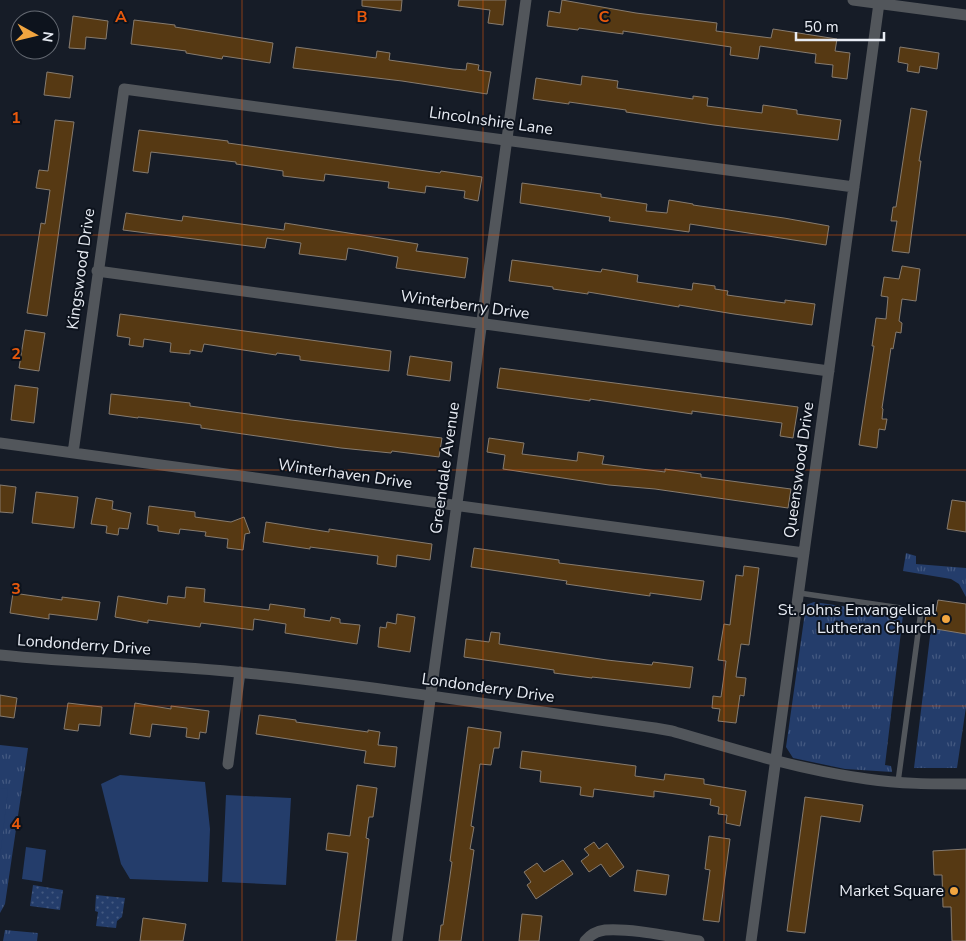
<svg xmlns="http://www.w3.org/2000/svg" width="966" height="941" viewBox="0 0 966 941" font-family="'Nunito Sans',sans-serif">
  <defs>
    <pattern id="grass-tufts" width="24" height="20" patternUnits="userSpaceOnUse" patternTransform="scale(1.25)"><rect width="24" height="20" fill="#243d6b"/><path d="M3 7l-1-3M5 7V3M7 7l1-3M15 17l-1-3M17 17v-4M19 17l1-3" fill="none" stroke="#445981"/></pattern>
    <pattern id="park-dots" width="8" height="8" patternUnits="userSpaceOnUse" patternTransform="scale(1.25)"><rect width="8" height="8" fill="#243d6b"/><path d="M2 2h.1M6 6h.1" fill="none" stroke="#445981" stroke-width="1.8" stroke-linecap="round"/></pattern>
  </defs>
  <rect width="100%" height="100%" fill="#161c27"/>
  <path fill="url(#grass-tufts)" d="M 906,553 L 916,556 L 916,564 L 966,568 L 966,597 L 959,584 L 951,579 L 903,571 Z
    M 814,602 L 903,615 L 885,765 L 891,766 L 892,772 L 845,769 L 793,758 L 786,747 L 806,605 Z
    M 931,628 L 966,634 L 966,707 L 957,768 L 914,768 Z
    M 0,745 L 28,748 L 5,904 L 0,913 Z
    M 5,930 L 38,933 L 37,941 L 3,941 Z"/>
  <path fill="url(#park-dots)" d="M 33,885 L 63,890 L 60,910 L 30,906 Z
    M 96,895 L 125,898 L 122,917 L 117,921 L 116,928 L 96,926 L 98,912 L 95,911 Z"/>
  <path fill="#243d6b" d="M 120,775 L 205,782 L 210,829 L 208,882 L 130,879 L 121,864 L 101,784 Z
    M 0,788 L 8,789 L 0,857 Z
    M 226,795 L 291,798 L 286,885 L 222,882 Z
    M 26,847 L 46,850 L 42,882 L 22,879 Z"/>
  <path fill="#563913" stroke="#867b6f" d="M 362,0 L 402,0 L 401,11 L 362,6 Z
    M 459,0 L 506,0 L 503,25 L 488,23 L 490,10 L 458,6 Z
    M 562,0 L 636,13 L 717,23 L 716,31 L 771,38 L 773,29 L 837,39 L 835,51 L 850,53 L 847,79 L 832,77 L 833,65 L 815,63 L 816,54 L 760,46 L 758,59 L 730,55 L 731,47 L 623,31 L 623,34 L 579,28 L 578,30 L 547,26 L 549,11 L 560,13 Z
    M 73,16 L 108,21 L 106,39 L 86,37 L 85,49 L 69,48 Z
    M 134,20 L 175,25 L 175,27 L 273,43 L 270,63 L 223,56 L 222,59 L 186,53 L 186,51 L 131,44 Z
    M 296,47 L 376,58 L 377,51 L 390,53 L 389,60 L 453,69 L 466,70 L 467,63 L 479,65 L 478,70 L 491,72 L 487,94 L 402,81 L 293,68 Z
    M 900,47 L 939,53 L 937,69 L 920,66 L 919,73 L 907,71 L 908,64 L 898,62 Z
    M 47,72 L 73,76 L 70,98 L 44,95 Z
    M 582,76 L 618,81 L 617,88 L 693,99 L 693,96 L 708,98 L 707,106 L 762,113 L 763,105 L 797,110 L 797,114 L 841,120 L 838,140 L 714,125 L 626,112 L 626,110 L 569,102 L 569,104 L 533,99 L 536,78 L 581,85 Z
    M 911,108 L 927,111 L 919,161 L 921,161 L 909,253 L 892,251 L 897,221 L 891,221 L 893,207 L 896,207 Z
    M 55,120 L 74,122 L 47,316 L 27,313 L 41,223 L 45,224 L 50,190 L 36,188 L 39,170 L 48,171 Z
    M 139,130 L 228,141 L 228,143 L 440,173 L 441,171 L 482,177 L 478,201 L 464,198 L 465,191 L 426,186 L 425,193 L 388,188 L 389,182 L 325,174 L 324,181 L 283,176 L 283,171 L 236,164 L 236,162 L 151,152 L 148,173 L 133,171 Z
    M 522,183 L 601,194 L 601,197 L 647,204 L 646,211 L 667,213 L 669,200 L 693,204 L 693,205 L 784,218 L 829,226 L 826,245 L 690,224 L 689,232 L 609,221 L 610,217 L 520,203 Z
    M 126,213 L 182,221 L 183,216 L 284,230 L 285,223 L 418,244 L 416,251 L 468,258 L 465,278 L 396,268 L 398,257 L 348,248 L 346,260 L 299,254 L 301,243 L 267,238 L 265,248 L 123,230 Z
    M 512,260 L 601,272 L 602,269 L 638,275 L 637,282 L 692,290 L 693,283 L 715,286 L 715,289 L 728,291 L 727,295 L 785,303 L 785,300 L 815,304 L 812,325 L 734,314 L 679,305 L 679,307 L 588,292 L 588,294 L 553,289 L 553,287 L 509,281 Z
    M 902,266 L 920,269 L 916,301 L 902,299 L 899,321 L 902,323 L 901,333 L 896,332 L 893,349 L 891,348 L 882,408 L 883,409 L 882,419 L 887,419 L 885,430 L 879,429 L 877,448 L 859,445 L 874,346 L 872,346 L 876,318 L 886,319 L 888,297 L 881,296 L 884,277 L 899,279 Z
    M 120,314 L 391,351 L 389,371 L 300,360 L 300,356 L 277,353 L 276,355 L 204,344 L 202,352 L 190,350 L 190,354 L 170,352 L 171,343 L 144,339 L 143,347 L 129,345 L 130,338 L 117,336 Z
    M 25,330 L 45,333 L 39,371 L 19,368 Z
    M 410,356 L 452,362 L 450,381 L 407,375 Z
    M 500,368 L 798,407 L 793,438 L 780,436 L 782,423 L 692,411 L 692,414 L 590,399 L 590,401 L 497,388 Z
    M 15,385 L 38,388 L 34,423 L 11,420 Z
    M 111,394 L 190,403 L 190,406 L 291,420 L 442,438 L 439,457 L 392,451 L 391,453 L 341,448 L 201,428 L 201,425 L 138,417 L 138,418 L 109,414 Z
    M 489,438 L 524,443 L 522,454 L 577,461 L 578,452 L 604,456 L 602,464 L 665,472 L 665,469 L 701,474 L 701,477 L 791,489 L 788,508 L 655,489 L 609,485 L 503,469 L 505,455 L 487,452 Z
    M 0,485 L 16,487 L 13,513 L 0,512 Z
    M 36,492 L 78,497 L 74,528 L 32,523 Z
    M 96,498 L 113,501 L 112,509 L 131,513 L 128,529 L 119,528 L 118,535 L 106,533 L 107,526 L 91,524 Z
    M 952,500 L 966,502 L 966,532 L 947,529 Z
    M 149,506 L 195,512 L 195,517 L 231,522 L 244,517 L 250,533 L 245,534 L 243,550 L 227,548 L 228,539 L 205,536 L 206,532 L 180,529 L 179,534 L 158,531 L 158,526 L 147,524 Z
    M 266,522 L 329,532 L 329,529 L 432,544 L 430,560 L 397,555 L 396,567 L 377,564 L 378,556 L 310,547 L 310,549 L 263,542 Z
    M 474,548 L 559,560 L 559,563 L 704,581 L 701,600 L 650,593 L 650,596 L 566,584 L 567,581 L 471,567 Z
    M 744,566 L 759,568 L 749,645 L 741,644 L 736,677 L 746,678 L 744,696 L 740,695 L 736,723 L 718,721 L 720,709 L 712,708 L 713,696 L 721,697 L 726,661 L 718,660 L 724,624 L 730,625 L 736,575 L 743,576 Z
    M 186,587 L 205,589 L 204,602 L 269,610 L 270,604 L 305,609 L 304,617 L 330,621 L 331,617 L 340,619 L 340,623 L 360,625 L 357,644 L 285,633 L 286,624 L 254,619 L 253,630 L 201,623 L 200,627 L 148,620 L 148,623 L 115,617 L 118,596 L 167,604 L 168,596 L 185,598 Z
    M 13,593 L 62,600 L 62,597 L 100,602 L 97,620 L 49,614 L 49,619 L 10,613 Z
    M 938,600 L 966,604 L 966,634 L 924,627 L 927,610 L 936,611 Z
    M 397,614 L 415,617 L 410,652 L 378,647 L 380,627 L 386,628 L 387,622 L 396,624 Z
    M 491,632 L 500,633 L 499,644 L 607,660 L 652,665 L 653,662 L 693,667 L 690,688 L 592,677 L 592,678 L 554,673 L 554,670 L 464,657 L 466,639 L 489,642 Z
    M 0,695 L 17,698 L 14,718 L 0,716 Z
    M 68,703 L 102,707 L 100,726 L 79,724 L 78,731 L 64,729 Z
    M 135,703 L 171,709 L 171,706 L 209,711 L 206,733 L 200,732 L 199,739 L 186,737 L 187,728 L 152,724 L 150,737 L 130,734 Z
    M 259,715 L 296,720 L 296,722 L 368,732 L 368,730 L 380,732 L 378,745 L 397,747 L 395,767 L 364,763 L 366,751 L 256,734 Z
    M 468,727 L 501,732 L 499,748 L 494,748 L 491,765 L 480,764 L 471,826 L 474,827 L 470,849 L 474,850 L 461,941 L 439,941 L 441,925 L 443,925 L 452,862 L 450,861 Z
    M 522,751 L 636,766 L 635,776 L 664,780 L 665,774 L 704,779 L 704,784 L 746,791 L 740,826 L 726,823 L 727,815 L 718,814 L 719,807 L 710,805 L 711,799 L 654,791 L 654,797 L 594,789 L 593,797 L 580,795 L 581,787 L 540,782 L 541,771 L 520,768 Z
    M 357,785 L 377,788 L 373,817 L 369,817 L 366,838 L 369,839 L 356,941 L 336,941 L 348,853 L 326,850 L 328,833 L 350,836 Z
    M 805,797 L 863,805 L 860,822 L 821,816 L 805,933 L 787,931 Z
    M 709,836 L 730,839 L 719,922 L 703,920 L 710,870 L 705,869 Z
    M 594,842 L 599,849 L 607,843 L 624,867 L 610,877 L 601,864 L 589,872 L 581,861 L 589,855 L 584,849 Z
    M 966,849 L 966,941 L 952,941 L 951,907 L 943,907 L 942,875 L 934,875 L 933,851 Z
    M 563,860 L 573,874 L 536,899 L 527,885 L 531,882 L 524,872 L 537,863 L 544,872 Z
    M 637,870 L 669,875 L 666,895 L 634,891 Z
    M 522,914 L 542,916 L 539,941 L 519,941 Z
    M 143,918 L 186,924 L 183,941 L 140,941 Z"/>
  <g fill="none" stroke-linecap="round" stroke-linejoin="round">
    <path stroke="#52565b" stroke-width="5.5" d="M 799,593 L 921,611 L 898,782"/>
    <path stroke="#52565b" stroke-width="11" d="M 853,0 L 966,15
      M 97,271 L 829,371
      M 0,443 L 804,553
      M 73,453 L 124,89 L 854,187
      M 0,655 C 82,664 164,664 246,673 C 382,687 519,709 655,728 L 672,731 C 736,750 801,770 867,779 C 900,784 933,784 966,784
      M 228,764 L 240,672
      M 397,941 L 526,0
      M 585,941 C 590,935 597,931 605,930 C 632,928 672,937 699,941
      M 751,941 L 879,3"/>
  </g>
  <path fill="none" stroke="#e8590c" stroke-width="1" stroke-opacity="0.55" d="M 242,0 L 242,941M 483,0 L 483,941M 724,0 L 724,941M 0,235 L 966,235M 0,470 L 966,470M 0,706 L 966,706"/>
  <g fill="#f1a540" stroke="#0d131d" stroke-width="2">
    <circle cx="946" cy="619" r="5"/>
    <circle cx="954" cy="891" r="5"/>
  </g>
  <g text-anchor="middle" dominant-baseline="central" stroke-width="4" stroke-linejoin="round" paint-order="stroke">
    <g font-size="16" fill="#e8ecf4" stroke="#0d131d">
      <text transform="translate(491 121) rotate(8)">Lincolnshire Lane</text>
      <text transform="translate(81 269) rotate(-82)">Kingswood Drive</text>
      <text transform="translate(465 305) rotate(8)">Winterberry Drive</text>
      <text transform="translate(445 468) rotate(-82)">Greendale Avenue</text>
      <text transform="translate(799 470) rotate(-82)">Queenswood Drive</text>
      <text transform="translate(345 474) rotate(8)">Winterhaven Drive</text>
      <text transform="translate(84 645) rotate(4)">Londonderry Drive</text>
      <text transform="translate(488 688) rotate(8)">Londonderry Drive</text>
    </g>
    <g font-size="16" fill="#e8ecf4" stroke="#0d131d" text-anchor="end">
      <text x="936" y="610">St. Johns Envangelical<tspan x="936" dy="18">Lutheran Church</tspan></text>
      <text x="944" y="891">Market Square</text>
    </g>
  </g>
  <g font-size="16" text-anchor="middle" font-weight="bold" fill="#e8590c" stroke="#0d131d" stroke-width="4" stroke-linejoin="round" paint-order="stroke">
    <text x="121" y="22">A</text>
    <text x="362" y="22">B</text>
    <text x="604" y="22">C</text>
    <text x="16" y="123">1</text>
    <text x="16" y="359">2</text>
    <text x="16" y="594">3</text>
    <text x="16" y="829">4</text>
  </g>
  <g transform="translate(35 35) rotate(98)"><circle r="24" fill="#0d131d" stroke="#656a73"/>
  <path d="M0-4L9 19L0 12L-9 19Z" fill="#f1a540"/>
  <text y="-8" font-size="14" font-weight="bold" text-anchor="middle" fill="#e8ecf4">N</text>
  </g>
  <path d="M796 32v8h88v-8" fill="none" stroke="#e8ecf4" stroke-width="2.5"/>
  <text x="804" y="32" font-size="15" fill="#e8ecf4" stroke="#0d131d" stroke-width="4" paint-order="stroke">50 m</text>
</svg>
